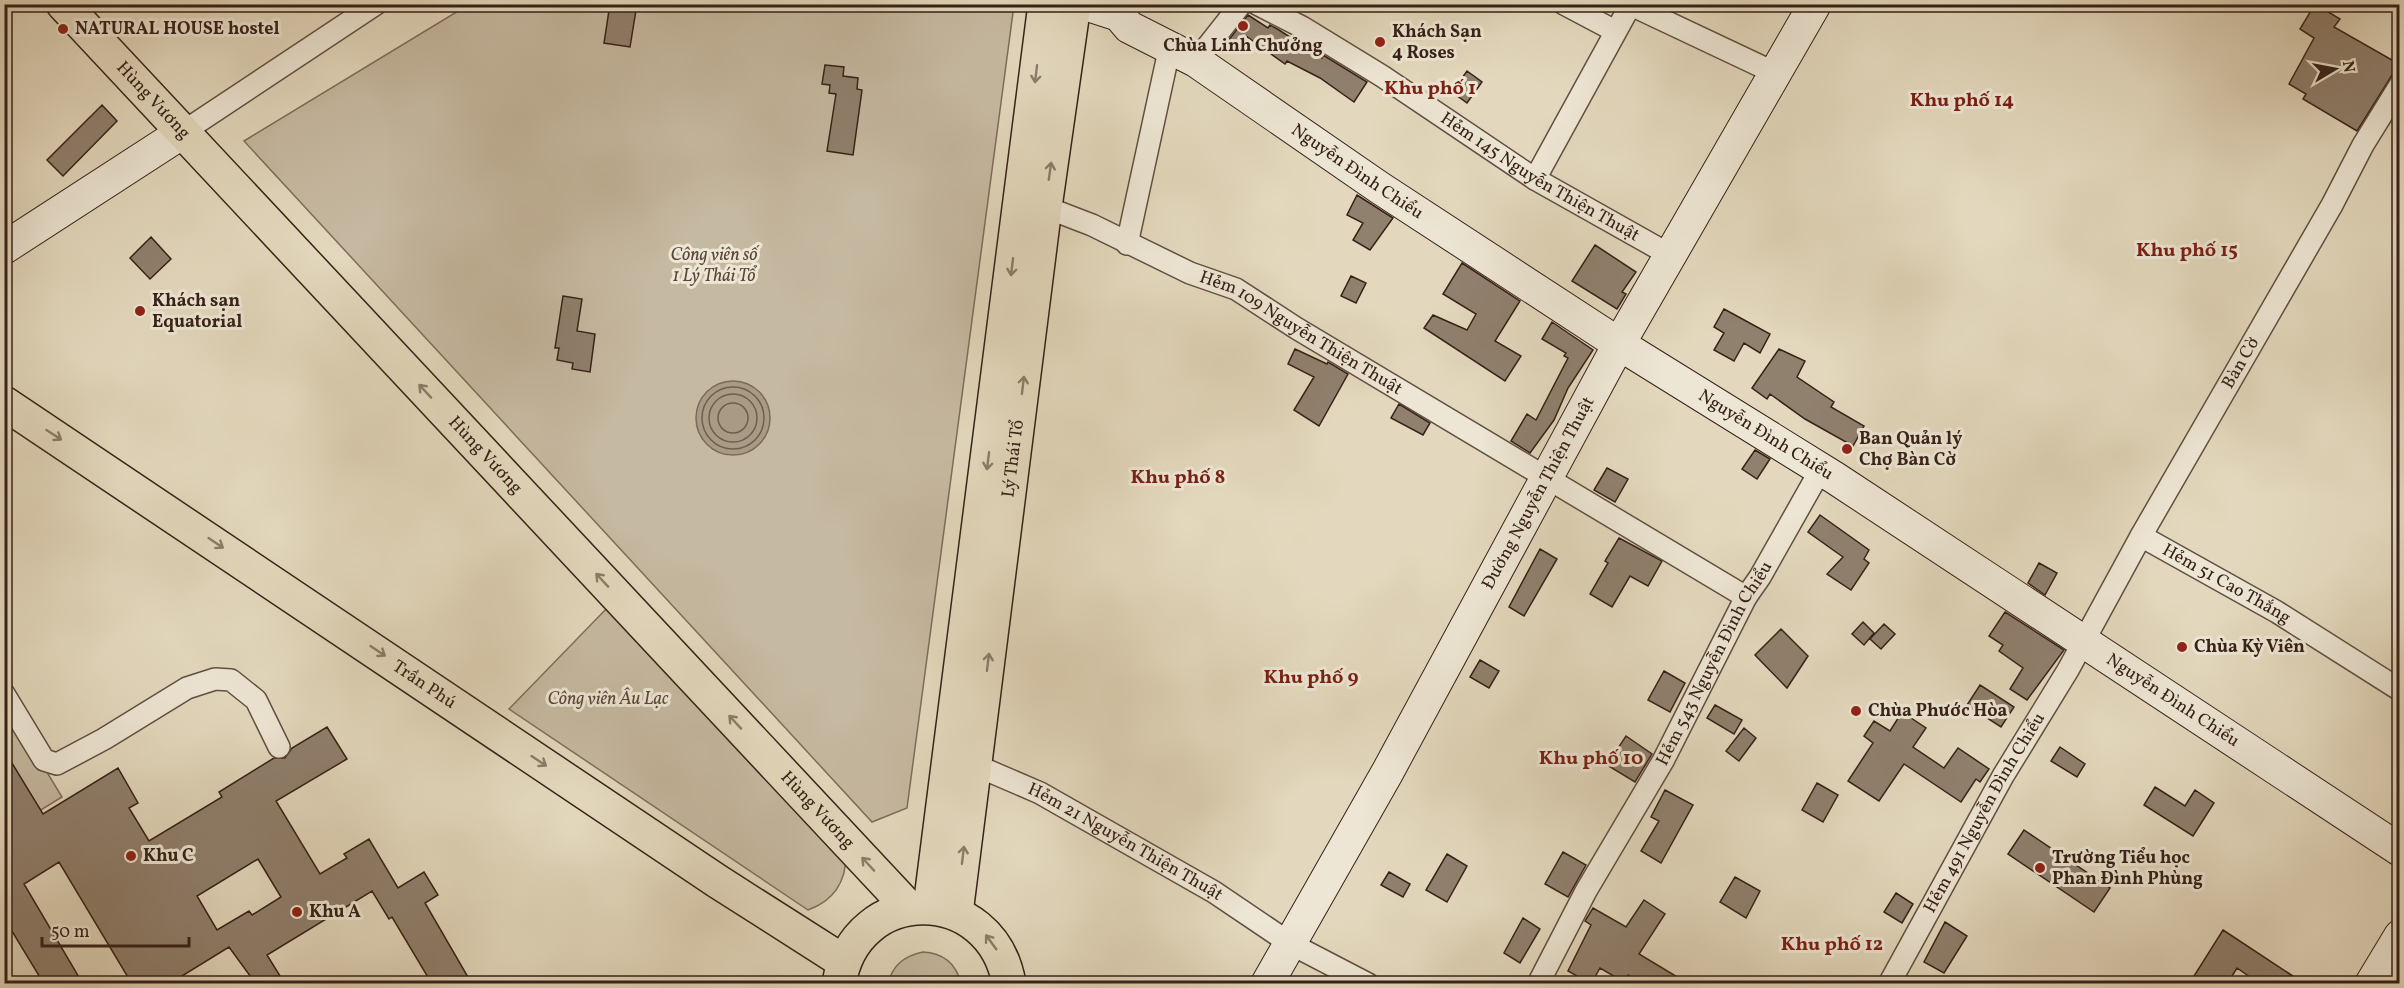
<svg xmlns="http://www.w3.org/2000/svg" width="2404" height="988" viewBox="0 0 2404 988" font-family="Vollkorn,serif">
  <rect width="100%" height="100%" fill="#e3d8bd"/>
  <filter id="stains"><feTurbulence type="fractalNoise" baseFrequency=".00333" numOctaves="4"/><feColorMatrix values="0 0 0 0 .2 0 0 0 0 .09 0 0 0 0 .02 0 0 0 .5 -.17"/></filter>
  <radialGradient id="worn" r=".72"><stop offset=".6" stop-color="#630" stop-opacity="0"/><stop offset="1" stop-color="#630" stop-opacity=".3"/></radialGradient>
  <path fill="#c6b9a1" stroke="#7e6d5c" stroke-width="1.5" d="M 468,5 L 1014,5 L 907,808 L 872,822 L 244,141 Z
    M 608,607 L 846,855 C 846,882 833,901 808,910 L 509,709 Z
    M 4,701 L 62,797 L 5,832 L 4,832 Z
    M 923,952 C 943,953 956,964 961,983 L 888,983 C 893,965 904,956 923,952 Z"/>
  <path fill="#a89a85" stroke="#7a6a59" stroke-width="1.5" d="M696 418a37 37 0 1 1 74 0a37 37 0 1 1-74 0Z"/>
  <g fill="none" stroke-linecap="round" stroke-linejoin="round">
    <path stroke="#6f5e4e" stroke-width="1.5" d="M702 418a31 31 0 1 1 62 0a31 31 0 1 1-62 0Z
      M709 418a24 24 0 1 1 48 0a24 24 0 1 1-48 0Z
      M718 418a15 15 0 1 1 30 0a15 15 0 1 1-30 0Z"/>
  </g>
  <path fill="#90806e" stroke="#362118" stroke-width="1.5" fill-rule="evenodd" d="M 610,4 L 637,4 L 630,47 L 604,43 Z
    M 2315,4 L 2340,19 L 2334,27 L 2399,64 L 2357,131 L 2303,99 L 2306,94 L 2289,84 L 2314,38 L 2300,29 Z
    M 1248,15 L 1268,28 L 1270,25 L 1279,30 L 1322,58 L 1323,55 L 1367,82 L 1354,102 L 1320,78 L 1287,61 L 1285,64 L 1246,36 L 1238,48 L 1228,41 Z
    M 825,65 L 844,67 L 843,76 L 858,78 L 857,89 L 862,90 L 853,155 L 827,151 L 836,94 L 829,93 L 830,85 L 822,84 Z
    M 1467,71 L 1482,82 L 1467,103 L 1452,92 Z
    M 102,105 L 117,121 L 63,176 L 47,160 Z
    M 1357,195 L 1393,218 L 1370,250 L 1353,240 L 1363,223 L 1347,215 Z
    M 151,237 L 171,259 L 150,279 L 130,258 Z
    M 1595,245 L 1636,272 L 1622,292 L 1626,294 L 1617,309 L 1572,281 Z
    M 1462,263 L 1520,301 L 1495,341 L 1521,356 L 1505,381 L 1424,328 L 1433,315 L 1467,330 L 1476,314 L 1443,294 Z
    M 1351,276 L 1366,283 L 1356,303 L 1341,296 Z
    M 563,296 L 582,299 L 577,331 L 595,334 L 590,372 L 572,369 L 573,363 L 557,360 L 559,348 L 555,348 Z
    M 1724,309 L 1770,334 L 1760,353 L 1744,343 L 1734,361 L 1714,350 L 1724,333 L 1714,327 Z
    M 1552,322 L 1593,350 L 1568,388 L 1554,420 L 1530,453 L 1511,441 L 1527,414 L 1536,420 L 1568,358 L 1564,356 L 1566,353 L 1542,339 Z
    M 1295,349 L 1327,364 L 1328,362 L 1348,374 L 1319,426 L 1294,410 L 1314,377 L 1288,364 Z
    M 1779,349 L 1805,361 L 1797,377 L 1834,402 L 1831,407 L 1864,426 L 1853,446 L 1805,419 L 1770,394 L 1767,399 L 1752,388 Z
    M 1399,404 L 1430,423 L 1423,435 L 1391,418 Z
    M 1755,450 L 1770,459 L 1757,479 L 1742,469 Z
    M 1607,468 L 1628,479 L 1615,502 L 1594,490 Z
    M 1820,515 L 1869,550 L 1864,559 L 1869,563 L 1851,590 L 1827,574 L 1843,557 L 1808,532 Z
    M 1619,538 L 1662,561 L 1648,586 L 1630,576 L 1612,607 L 1590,594 L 1608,563 L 1605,561 Z
    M 1540,549 L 1557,559 L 1524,616 L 1509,607 Z
    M 2039,563 L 2057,573 L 2045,595 L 2028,583 Z
    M 2005,612 L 2064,650 L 2027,700 L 2010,689 L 2023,668 L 1999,651 L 2003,645 L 1989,636 Z
    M 1863,622 L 1874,633 L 1864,645 L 1852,634 Z
    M 1884,624 L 1895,634 L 1881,649 L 1870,639 Z
    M 1781,629 L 1808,656 L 1787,688 L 1755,655 Z
    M 1480,660 L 1499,671 L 1489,688 L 1470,677 Z
    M 1664,671 L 1685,683 L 1670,712 L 1648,700 Z
    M 1980,685 L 2014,707 L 2001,727 L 1967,705 Z
    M 1715,705 L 1742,720 L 1734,734 L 1707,718 Z
    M 1902,712 L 1926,728 L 1913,747 L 1944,768 L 1958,748 L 1989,769 L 1980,782 L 1976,779 L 1961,802 L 1904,764 L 1879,801 L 1848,781 L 1873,743 L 1864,736 L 1874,721 L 1890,731 Z
    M 327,727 L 347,759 L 276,801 L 320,874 L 347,858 L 344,854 L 369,839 L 398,888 L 424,872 L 438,895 L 425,903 L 472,984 L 432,984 L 392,917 L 389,919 L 372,891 L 267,955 L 285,984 L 256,984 L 229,947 L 169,984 L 132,984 L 59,862 L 24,884 L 83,984 L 44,984 L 4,918 L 4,750 L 43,814 L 118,768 L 138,803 L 129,808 L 149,841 L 222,797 L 219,792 L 274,758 L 285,758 L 292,748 ZM 258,859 L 281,897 L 252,915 L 249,911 L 217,930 L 197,896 Z
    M 1744,728 L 1756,738 L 1739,761 L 1726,751 Z
    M 1626,736 L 1652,754 L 1635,782 L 1607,765 Z
    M 2060,747 L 2085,764 L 2077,777 L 2051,761 Z
    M 1817,783 L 1838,795 L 1823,822 L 1802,810 Z
    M 2155,787 L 2185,806 L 2195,790 L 2214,803 L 2193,836 L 2144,805 Z
    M 1665,790 L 1693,805 L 1661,863 L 1641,851 L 1659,821 L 1651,817 Z
    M 2024,830 L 2110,888 L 2094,912 L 2008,854 Z
    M 1563,852 L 1586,865 L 1568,897 L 1545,884 Z
    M 1447,854 L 1467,866 L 1447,902 L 1426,890 Z
    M 1389,872 L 1410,884 L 1403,897 L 1381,885 Z
    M 1735,877 L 1760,891 L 1746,918 L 1720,902 Z
    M 1896,893 L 1913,904 L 1902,923 L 1884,912 Z
    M 1644,900 L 1665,914 L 1639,954 L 1689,984 L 1644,984 L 1628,975 L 1624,982 L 1600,968 L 1591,984 L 1568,971 L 1591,925 L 1585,921 L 1593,908 L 1626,927 Z
    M 1523,918 L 1540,929 L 1520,963 L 1504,953 Z
    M 1945,922 L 1967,936 L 1944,973 L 1924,962 Z
    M 2223,930 L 2305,984 L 2260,984 L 2237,968 L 2227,984 L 2189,984 Z"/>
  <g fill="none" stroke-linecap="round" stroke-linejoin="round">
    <g stroke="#614f41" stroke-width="24">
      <g id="street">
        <path id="s1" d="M 1257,4 L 1302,27 L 1382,76 L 1535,179 L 1670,255"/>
        <path d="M 1564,4 L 1615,31"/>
        <path d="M 1631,5 L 1775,73"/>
        <path d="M 1196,61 L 1241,4"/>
        <path d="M 183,132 L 376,4"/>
        <path d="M 1535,179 L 1631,4"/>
        <path id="s2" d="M 1045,207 L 1092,225 L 1190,273 L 1236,289 L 1296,328 L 1746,597"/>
        <path d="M 1127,244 L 1170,46"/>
        <path id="s3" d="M 2141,536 L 2277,612 L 2400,690"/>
        <path d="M 4,694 L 44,760 L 57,764 L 104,739 L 187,688 L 215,679 L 231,680 L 256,700 L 279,747"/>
        <path id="s4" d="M 964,764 L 975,765 L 1040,793 L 1214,892 L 1291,944 L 1368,984"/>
        <path id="s5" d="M 1538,984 L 1586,891 L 1663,761 L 1746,597 L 1760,577 L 1821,469"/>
        <path id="s6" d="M 1889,984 L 2003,776 L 2068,670 L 2141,536 L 2332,205 L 2363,145 L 2400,85"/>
      </g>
    </g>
    <g stroke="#362118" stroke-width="34">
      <g id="secondary">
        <path id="s7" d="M 1085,4 L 1119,15 L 1129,27 L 1196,61 L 1380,188 L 1619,344 L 1835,478 L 2400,850"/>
        <path d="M 4,248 L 183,132"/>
        <path id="s8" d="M 1267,984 L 1387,773 L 1619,344 L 1815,4"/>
        <path d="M 2371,984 L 2400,936"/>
      </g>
    </g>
    <g stroke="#362118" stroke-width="36">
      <g id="primary">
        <path id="s9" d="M 63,4 L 908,907"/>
        <path id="s10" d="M 4,403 L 717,881 L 844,962"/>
        <path d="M 930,907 L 1045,4"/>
        <path id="s11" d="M 956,913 L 1045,207 L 1074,4"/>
        <path d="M 839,984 C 855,882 992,883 1009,984"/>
      </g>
    </g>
    <use href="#street" stroke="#ede6d4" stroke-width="21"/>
    <use href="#secondary" stroke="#ede6d4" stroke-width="32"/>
    <use href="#primary" stroke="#e3d8bd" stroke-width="33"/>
  </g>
  <defs><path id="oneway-shaft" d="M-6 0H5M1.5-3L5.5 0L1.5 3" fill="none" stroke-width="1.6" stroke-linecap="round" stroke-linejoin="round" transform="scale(1.5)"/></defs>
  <g stroke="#8c7c6a">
    <use href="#oneway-shaft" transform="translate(1036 74) rotate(97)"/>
    <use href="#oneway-shaft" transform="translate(1050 171) rotate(-82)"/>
    <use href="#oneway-shaft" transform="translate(1012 267) rotate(97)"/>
    <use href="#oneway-shaft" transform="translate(1023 385) rotate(-83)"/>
    <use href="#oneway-shaft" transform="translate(425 391) rotate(-133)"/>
    <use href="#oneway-shaft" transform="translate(54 435) rotate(33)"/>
    <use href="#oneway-shaft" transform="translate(988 461) rotate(97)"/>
    <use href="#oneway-shaft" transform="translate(216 543) rotate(34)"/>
    <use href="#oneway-shaft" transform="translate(602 580) rotate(-133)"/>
    <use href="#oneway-shaft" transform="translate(378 651) rotate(34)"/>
    <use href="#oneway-shaft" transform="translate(988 662) rotate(-83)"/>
    <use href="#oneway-shaft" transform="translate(735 722) rotate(-133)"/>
    <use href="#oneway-shaft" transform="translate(539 761) rotate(34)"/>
    <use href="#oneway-shaft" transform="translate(963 855) rotate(-83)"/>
    <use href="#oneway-shaft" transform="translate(868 864) rotate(-133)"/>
    <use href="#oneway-shaft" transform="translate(991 942) rotate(-126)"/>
  </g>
  <g fill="#8f2418" stroke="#ede6d4" stroke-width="2">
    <circle cx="1243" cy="26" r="6"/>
    <circle cx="63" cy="29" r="6"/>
    <circle cx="1380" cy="42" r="6"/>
    <circle cx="140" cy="311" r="6"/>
    <circle cx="1847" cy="449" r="6"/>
    <circle cx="2182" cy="647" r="6"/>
    <circle cx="1856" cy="711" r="6"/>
    <circle cx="131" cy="856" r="6"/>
    <circle cx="2040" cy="868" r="6"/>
    <circle cx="297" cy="912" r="6"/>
  </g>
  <g text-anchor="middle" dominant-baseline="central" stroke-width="6" stroke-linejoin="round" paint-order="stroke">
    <g font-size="18" font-weight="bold" fill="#362118" stroke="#ede6d4" text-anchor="start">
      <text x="75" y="29">NATURAL HOUSE hostel</text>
      <text x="1392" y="32">Khách Sạn<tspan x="1392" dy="21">4 Roses</tspan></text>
      <text x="1243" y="46" text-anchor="middle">Chùa Linh Chưởng</text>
      <text x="152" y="301">Khách sạn<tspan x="152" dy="21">Equatorial</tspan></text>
      <text x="1859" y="439">Ban Quản lý<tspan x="1859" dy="21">Chợ Bàn Cờ</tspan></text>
      <text x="2194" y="647">Chùa Kỳ Viên</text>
      <text x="1868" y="711">Chùa Phước Hòa</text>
      <text x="143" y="856">Khu C</text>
      <text x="2052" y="858">Trường Tiểu học<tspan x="2052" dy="21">Phan Đình Phùng</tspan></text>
      <text x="309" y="912">Khu A</text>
    </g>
    <g font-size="18" fill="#362118" stroke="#ede6d4">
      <text stroke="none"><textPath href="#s9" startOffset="132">Hùng Vương</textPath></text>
      <text stroke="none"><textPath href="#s7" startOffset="322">Nguyễn Đình Chiểu</textPath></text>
      <text stroke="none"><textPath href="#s1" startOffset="332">Hẻm 145 Nguyễn Thiện Thuật</textPath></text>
      <text stroke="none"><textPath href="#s2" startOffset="286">Hẻm 109 Nguyễn Thiện Thuật</textPath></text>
      <text stroke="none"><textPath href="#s6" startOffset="714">Bàn Cờ</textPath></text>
      <text stroke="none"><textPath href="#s7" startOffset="808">Nguyễn Đình Chiểu</textPath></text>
      <text stroke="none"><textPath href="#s9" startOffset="618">Hùng Vương</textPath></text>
      <text stroke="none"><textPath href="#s11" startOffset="458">Lý Thái Tổ</textPath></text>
      <text stroke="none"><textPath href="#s8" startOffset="561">Đường Nguyễn Thiện Thuật</textPath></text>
      <text stroke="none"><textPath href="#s3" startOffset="98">Hẻm 51 Cao Thắng</textPath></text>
      <text stroke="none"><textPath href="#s5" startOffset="366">Hẻm 543 Nguyễn Ðình Chiểu</textPath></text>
      <text stroke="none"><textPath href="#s10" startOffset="506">Trần Phú</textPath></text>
      <text stroke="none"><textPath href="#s7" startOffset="1294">Nguyễn Đình Chiểu</textPath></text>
      <text stroke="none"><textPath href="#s9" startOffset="1104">Hùng Vương</textPath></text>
      <text stroke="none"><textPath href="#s6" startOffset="196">Hẻm 491 Nguyễn Ðình Chiểu</textPath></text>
      <text stroke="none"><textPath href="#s4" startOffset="180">Hẻm 21 Nguyễn Thiện Thuật</textPath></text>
    </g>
    <g font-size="18" font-style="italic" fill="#5a473a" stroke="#ede6d4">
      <text x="714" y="255">Công viên số<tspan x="714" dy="21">1 Lý Thái Tổ</tspan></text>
      <text x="608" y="699">Công viên Âu Lạc</text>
    </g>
    <g font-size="20" font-weight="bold" fill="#7a1f14" stroke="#ede6d4">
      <text x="1430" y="89">Khu phố 1</text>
      <text x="1962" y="101">Khu phố 14</text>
      <text x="2187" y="251">Khu phố 15</text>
      <text x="1178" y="478">Khu phố 8</text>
      <text x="1311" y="678">Khu phố 9</text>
      <text x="1591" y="759">Khu phố 10</text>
      <text x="1832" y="945">Khu phố 12</text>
    </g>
  </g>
  <rect width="2404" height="988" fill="none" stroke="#e3d8bd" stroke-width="24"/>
  <rect x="6" y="6" width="2392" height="976" fill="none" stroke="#362118" stroke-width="3"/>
  <rect x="12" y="12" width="2380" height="964" fill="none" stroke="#362118" stroke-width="1.5"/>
  <g transform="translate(2335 69) rotate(80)" stroke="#ede6d4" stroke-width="4.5" paint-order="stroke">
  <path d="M0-4.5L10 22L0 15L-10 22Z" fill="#362118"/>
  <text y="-9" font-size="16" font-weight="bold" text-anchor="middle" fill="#362118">N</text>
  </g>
  <path d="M42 937v9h147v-9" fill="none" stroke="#362118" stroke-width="3"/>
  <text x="51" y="937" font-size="18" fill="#362118" stroke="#ede6d4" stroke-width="4.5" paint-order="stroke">50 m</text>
  <rect width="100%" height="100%" filter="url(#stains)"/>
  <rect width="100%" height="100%" fill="url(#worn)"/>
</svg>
